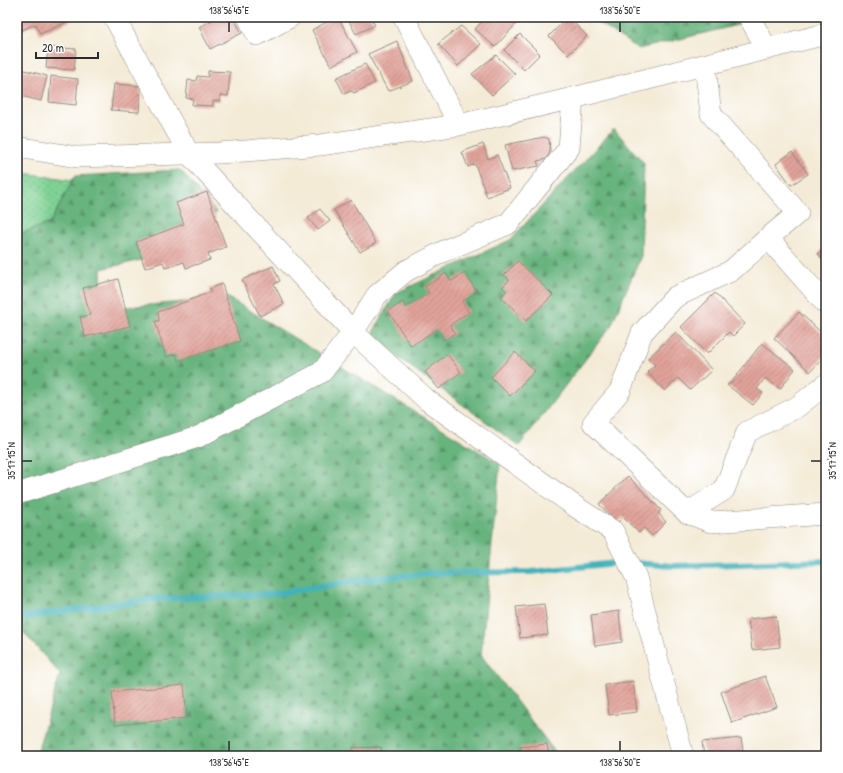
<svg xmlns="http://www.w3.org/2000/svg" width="843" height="773" viewBox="0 0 843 773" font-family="'Patrick Hand',sans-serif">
  <defs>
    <pattern id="grass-dots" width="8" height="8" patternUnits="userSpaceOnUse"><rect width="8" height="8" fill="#7fd294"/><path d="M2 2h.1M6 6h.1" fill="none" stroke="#6eb480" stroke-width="1.8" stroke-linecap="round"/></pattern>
    <pattern id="forest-firs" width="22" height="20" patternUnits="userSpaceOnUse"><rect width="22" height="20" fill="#67b47e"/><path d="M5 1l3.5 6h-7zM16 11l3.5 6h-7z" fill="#559367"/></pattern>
    <pattern id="building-hatch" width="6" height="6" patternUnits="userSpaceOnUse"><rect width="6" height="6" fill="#e1a39a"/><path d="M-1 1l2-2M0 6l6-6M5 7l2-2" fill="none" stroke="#b7857e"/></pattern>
  </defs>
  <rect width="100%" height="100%" fill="#fff"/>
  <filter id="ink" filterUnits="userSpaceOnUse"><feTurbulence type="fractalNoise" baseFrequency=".025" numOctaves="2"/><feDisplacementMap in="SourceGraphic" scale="8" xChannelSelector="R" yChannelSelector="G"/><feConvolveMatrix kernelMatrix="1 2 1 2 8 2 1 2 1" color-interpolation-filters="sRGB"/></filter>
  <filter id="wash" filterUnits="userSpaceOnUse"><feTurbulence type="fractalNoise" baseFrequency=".012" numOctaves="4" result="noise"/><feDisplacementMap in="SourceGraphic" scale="16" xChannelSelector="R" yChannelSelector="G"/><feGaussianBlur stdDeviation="0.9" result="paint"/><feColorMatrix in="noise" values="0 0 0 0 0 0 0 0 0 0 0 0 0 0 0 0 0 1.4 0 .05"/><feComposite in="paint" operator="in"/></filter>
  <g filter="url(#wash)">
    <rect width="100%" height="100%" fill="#f4ebd7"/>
    <path fill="url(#grass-dots)" stroke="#557e60" d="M 17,172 L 73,180 L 50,223 L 17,235 Z"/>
    <path fill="url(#forest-firs)" stroke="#497054" d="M 589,17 L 770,17 L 639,49 Z
      M 614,129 L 644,163 L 641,256 L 611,326 L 519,446 L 370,337 L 396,293 L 510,240 Z
      M 180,170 L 217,213 L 158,236 L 160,256 L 101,269 L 102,309 L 229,298 L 500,464 L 481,655 L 558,756 L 36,756 L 60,674 L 17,625 L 17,235 L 50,223 L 75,176 Z"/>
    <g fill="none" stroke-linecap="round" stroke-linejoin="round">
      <path stroke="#42b2bb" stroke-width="6" d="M 634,563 L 674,566 L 826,561
        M 17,618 L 154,599 L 274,594 L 361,580 L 432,573 L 531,572 L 625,562"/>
    </g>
    <g id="blocks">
      <path fill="url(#building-hatch)" d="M 17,17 L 79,17 L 40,34 L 36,24 L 17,32 Z
        M 128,17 L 146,17 L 132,24 Z
        M 218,17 L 233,17 L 242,33 L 210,49 L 199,27 Z
        M 336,17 L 338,17 L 357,52 L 331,66 L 312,30 Z
        M 347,17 L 370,17 L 375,25 L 356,34 Z
        M 486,17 L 511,17 L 517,23 L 495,47 L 475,29 Z
        M 568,17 L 587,36 L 568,55 L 549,36 Z
        M 461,26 L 481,44 L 458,66 L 438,44 Z
        M 520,34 L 540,54 L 524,70 L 504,50 Z
        M 397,41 L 413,81 L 388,91 L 368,54 Z
        M 48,47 L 76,49 L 74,70 L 46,68 Z
        M 496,55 L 515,74 L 492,95 L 472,74 Z
        M 365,64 L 375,83 L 354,93 L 351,91 L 344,94 L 336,78 Z
        M 21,69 L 47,76 L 41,101 L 17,95 L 17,83 Z
        M 208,71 L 230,72 L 228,96 L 220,95 L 220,101 L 213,101 L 213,106 L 192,105 L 193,99 L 186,98 L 188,80 L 196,81 L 197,76 L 208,77 Z
        M 51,76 L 78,79 L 76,105 L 49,102 Z
        M 114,84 L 141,86 L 139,112 L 111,110 Z
        M 544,137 L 549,139 L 550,151 L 547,159 L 537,161 L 539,166 L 512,171 L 505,145 Z
        M 483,144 L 488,159 L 497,155 L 510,188 L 487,197 L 475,164 L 468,167 L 462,152 Z
        M 792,152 L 808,174 L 791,185 L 776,164 Z
        M 207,192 L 226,247 L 208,254 L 210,260 L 186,268 L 184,262 L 165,268 L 163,262 L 145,268 L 136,242 L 184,224 L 176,203 Z
        M 351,200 L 376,243 L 360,252 L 334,210 Z
        M 320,209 L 330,221 L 318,230 L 308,218 Z
        M 826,247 L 826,263 L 818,254 Z
        M 518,261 L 553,295 L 526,321 L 501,297 L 506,291 L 502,287 L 509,280 L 504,275 Z
        M 273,266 L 280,281 L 274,284 L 284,304 L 260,316 L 242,280 Z
        M 446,273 L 451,281 L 465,273 L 477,292 L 462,302 L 469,312 L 450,325 L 455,333 L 444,340 L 437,329 L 411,346 L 388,311 L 403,302 L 406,307 L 429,293 L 425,287 Z
        M 118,279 L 130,326 L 85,337 L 80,317 L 90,315 L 83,288 Z
        M 222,284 L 240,341 L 178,361 L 176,354 L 166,357 L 155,321 L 159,321 L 158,312 L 211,292 L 209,289 Z
        M 715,293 L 745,324 L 733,336 L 729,332 L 707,354 L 681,327 Z
        M 799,312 L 826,337 L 826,342 L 823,345 L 826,350 L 826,355 L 810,372 L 774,338 Z
        M 676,332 L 712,370 L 690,390 L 678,378 L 665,391 L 647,372 L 655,365 L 648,358 Z
        M 762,343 L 795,369 L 780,389 L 765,378 L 757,389 L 763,393 L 753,405 L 727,385 L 731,383 Z
        M 515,352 L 535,371 L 510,396 L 491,377 Z
        M 447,354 L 461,372 L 439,389 L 425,372 Z
        M 628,476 L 661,510 L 658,513 L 666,522 L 652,536 L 644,528 L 639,533 L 623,517 L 617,523 L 599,504 Z
        M 544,604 L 548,635 L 520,638 L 516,607 Z
        M 619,611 L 622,642 L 595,646 L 591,615 Z
        M 776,616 L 780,647 L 752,650 L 748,619 Z
        M 765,676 L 777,707 L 732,723 L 721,692 Z
        M 633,681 L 637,712 L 609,715 L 605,685 Z
        M 184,685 L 187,718 L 115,725 L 112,692 Z
        M 741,738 L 744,756 L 704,756 L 702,742 Z
        M 547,744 L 549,756 L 521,756 L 520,747 Z
        M 381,747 L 382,756 L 353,756 L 353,748 Z"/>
    </g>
  </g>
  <g filter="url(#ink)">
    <use href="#blocks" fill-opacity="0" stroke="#908b81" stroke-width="1"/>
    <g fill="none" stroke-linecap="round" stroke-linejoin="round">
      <g stroke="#908b81" stroke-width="22">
        <path id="minor" d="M 114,17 L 189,154 L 353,332 L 427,400 L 576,507 L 613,531 L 636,577 L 683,756
          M 248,17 L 257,35 L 290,17
          M 404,17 L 459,125
          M 749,17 L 767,49
          M 705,66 L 711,114 L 798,213 L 768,238
          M 17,147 L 77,157 L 219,153 L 320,145 L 459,125 L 573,98 L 826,34
          M 826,304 L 768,238 L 731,271 L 675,297 L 642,333 L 620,391 L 593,423 L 687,513 L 711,522 L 826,514
          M 17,494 L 198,437 L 322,372 L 353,332 L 377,295 L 406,271 L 444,251 L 508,224 L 569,148 L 573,98
          M 687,513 L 724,490 L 747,432 L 797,407 L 826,384"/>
      </g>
      <use href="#minor" stroke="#fff" stroke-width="21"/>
    </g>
  </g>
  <path fill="none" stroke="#2b2b2b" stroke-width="1.5" d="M 229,22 L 229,32M 620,22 L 620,32M 22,461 L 32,461M 811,461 L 821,461M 229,741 L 229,751M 620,741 L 620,751"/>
  <rect width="843" height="773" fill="none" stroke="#fff" stroke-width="44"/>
  <path d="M36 52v6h62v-6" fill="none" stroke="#2b2b2b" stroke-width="2"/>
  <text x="42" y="52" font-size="12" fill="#2b2b2b" stroke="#ffffff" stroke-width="3" paint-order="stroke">20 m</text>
  <rect x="22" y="22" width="799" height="729" fill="none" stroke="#2b2b2b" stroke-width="1.5"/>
  <g font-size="10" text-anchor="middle" fill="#2b2b2b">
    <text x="229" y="14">138°56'45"E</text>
    <text x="620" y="14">138°56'50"E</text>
    <text transform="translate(11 461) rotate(-90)" y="4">35°17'15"N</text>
    <text transform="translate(832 461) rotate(-90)" y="4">35°17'15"N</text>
    <text x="229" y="766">138°56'45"E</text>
    <text x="620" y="766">138°56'50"E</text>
  </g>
</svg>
